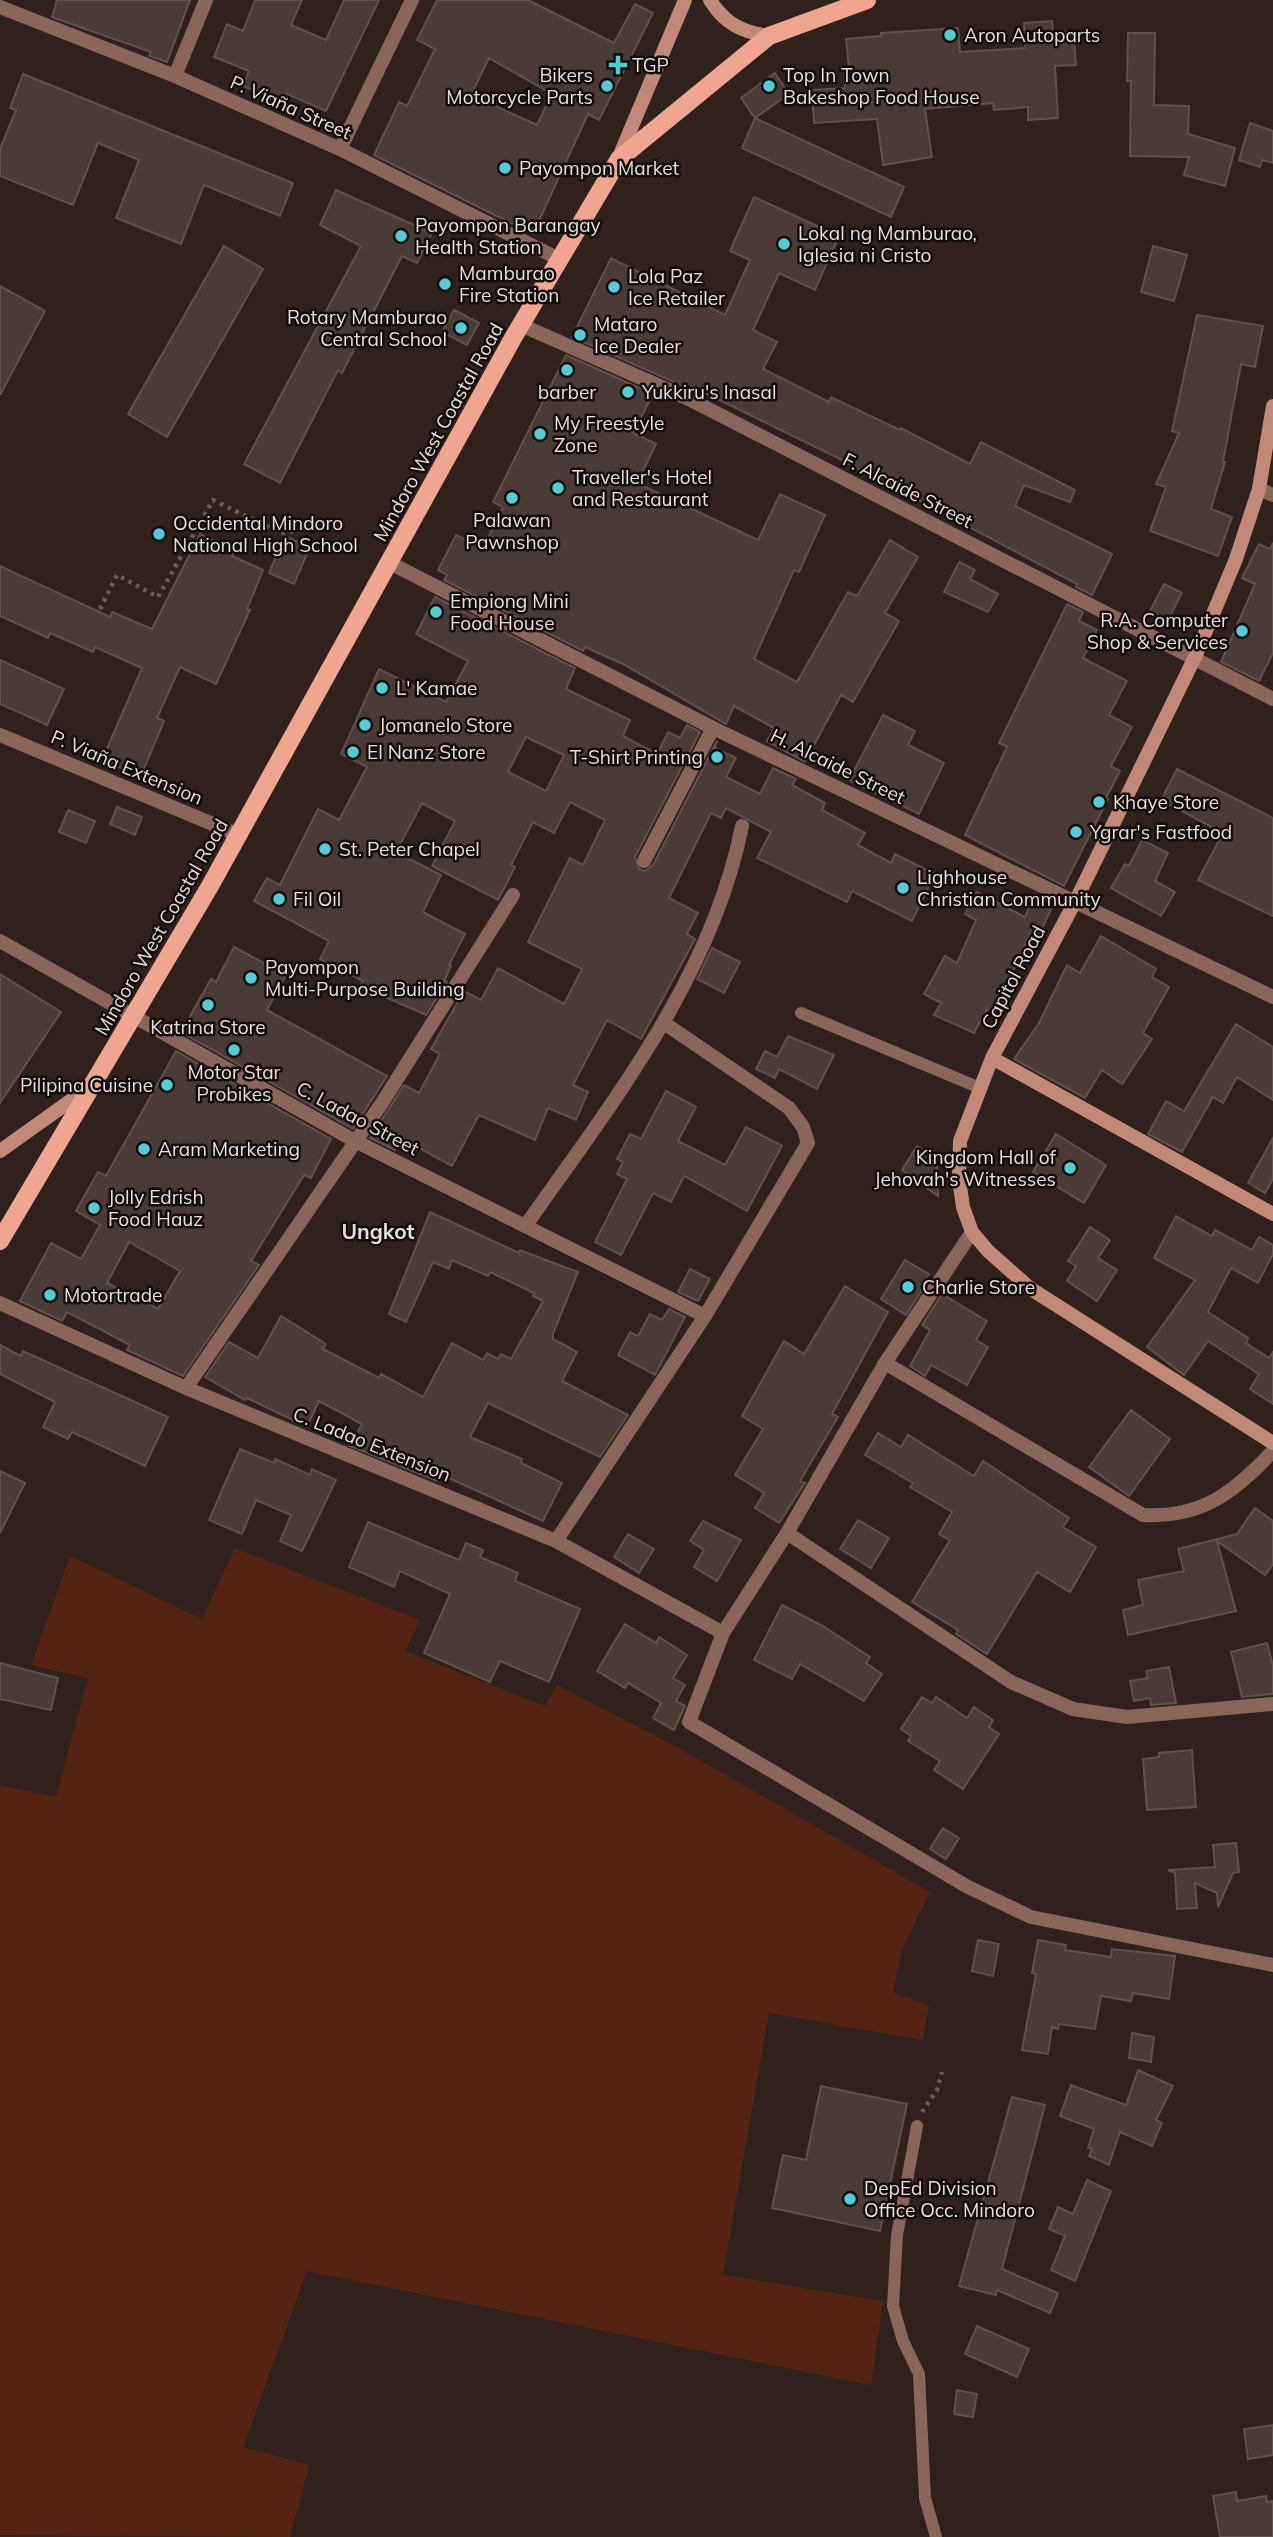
<svg xmlns="http://www.w3.org/2000/svg" width="1273" height="2537" viewBox="0 0 1273 2537" font-family="Mulish,sans-serif">
  <rect width="100%" height="100%" fill="#30211d"/>
  <path fill="#552314" d="M 235,1548 L 420,1620 L 405,1651 L 545,1706 L 557,1685 L 675,1746 L 930,1892 L 903,1947 L 893,1993 L 929,2005 L 923,2040 L 769,2013 L 723,2275 L 883,2301 L 871,2385 L 307,2271 L 243,2447 L 309,2465 L 290,2537 L 0,2535 L 0,1785 L 56,1797 L 88,1678 L 31,1665 L 70,1556 L 202,1619 Z"/>
  <path fill="#4b3b36" stroke="#61504b" stroke-width="2" fill-rule="evenodd" d="M 57,0 L 190,0 L 167,62 L 149,56 L 151,52 L 52,17 Z
    M 255,0 L 302,0 L 291,25 L 326,40 L 344,0 L 379,0 L 326,111 L 287,94 L 284,102 L 243,86 L 249,71 L 214,57 L 227,24 L 243,31 Z
    M 437,0 L 528,0 L 614,43 L 635,4 L 653,13 L 599,120 L 588,114 L 533,234 L 374,155 L 399,102 L 407,106 L 435,49 L 417,40 ZM 489,58 L 552,94 L 537,125 L 471,95 Z
    M 1052,21 L 1053,32 L 1073,31 L 1076,65 L 1055,66 L 1058,118 L 1028,120 L 1028,107 L 994,110 L 993,103 L 925,109 L 932,157 L 883,165 L 877,119 L 814,123 L 812,90 L 845,88 L 844,70 L 849,69 L 846,39 L 881,36 L 881,33 L 958,28 L 960,52 L 1025,48 L 1024,23 Z
    M 1128,33 L 1155,33 L 1154,105 L 1189,106 L 1188,134 L 1235,148 L 1225,186 L 1184,175 L 1189,157 L 1130,156 L 1131,81 L 1127,81 Z
    M 775,73 L 789,94 L 755,118 L 741,98 Z
    M 23,74 L 293,183 L 280,216 L 204,185 L 181,244 L 116,218 L 139,160 L 98,143 L 73,205 L 0,176 L 0,149 L 16,110 L 10,108 Z
    M 755,118 L 904,187 L 891,217 L 742,148 Z
    M 1250,123 L 1273,131 L 1273,163 L 1262,160 L 1260,167 L 1239,160 Z
    M 336,190 L 432,233 L 417,263 L 402,256 L 342,373 L 338,370 L 280,483 L 244,464 L 361,246 L 320,225 Z
    M 754,197 L 839,236 L 815,290 L 779,273 L 753,330 L 777,342 L 763,369 L 829,402 L 831,397 L 900,430 L 901,428 L 970,464 L 981,442 L 1075,490 L 1070,502 L 1024,485 L 1015,506 L 1112,554 L 1092,595 L 1076,587 L 1077,584 L 838,458 L 693,387 L 692,390 L 572,337 L 611,258 L 725,315 L 750,260 L 730,251 Z
    M 224,246 L 263,269 L 167,437 L 128,414 Z
    M 1153,246 L 1187,255 L 1174,301 L 1141,292 Z
    M 0,286 L 45,311 L 0,395 Z
    M 454,310 L 479,323 L 467,345 L 442,332 Z
    M 1197,315 L 1263,326 L 1255,367 L 1241,364 L 1223,462 L 1225,462 L 1211,509 L 1232,517 L 1218,556 L 1150,531 L 1166,487 L 1156,484 L 1179,433 L 1172,431 Z
    M 566,355 L 653,394 L 633,433 L 656,444 L 637,483 L 758,540 L 780,494 L 825,515 L 799,572 L 794,570 L 754,659 L 797,682 L 848,592 L 857,596 L 890,540 L 918,557 L 885,613 L 899,621 L 853,702 L 841,695 L 805,762 L 767,741 L 774,728 L 734,706 L 726,724 L 623,664 L 585,647 L 583,651 L 444,580 L 447,575 L 438,570 L 456,535 L 483,548 L 503,507 L 493,502 Z
    M 200,534 L 235,552 L 232,556 L 263,570 L 247,609 L 250,610 L 216,684 L 180,667 L 157,718 L 164,721 L 141,776 L 102,760 L 142,668 L 95,647 L 93,652 L 50,633 L 48,638 L 0,616 L 0,566 L 110,617 L 112,612 L 152,629 Z
    M 285,536 L 310,547 L 294,584 L 269,573 Z
    M 1273,543 L 1273,653 L 1259,681 L 1221,662 L 1255,584 L 1242,578 L 1259,544 L 1270,549 Z
    M 959,562 L 975,570 L 970,579 L 998,594 L 988,612 L 944,592 Z
    M 1164,584 L 1182,593 L 1168,620 L 1150,611 Z
    M 435,597 L 575,668 L 566,689 L 630,720 L 623,736 L 657,754 L 668,732 L 680,738 L 687,725 L 700,732 L 635,857 L 639,869 L 645,871 L 653,865 L 717,741 L 715,748 L 736,758 L 726,777 L 760,794 L 773,768 L 796,779 L 792,785 L 825,803 L 822,810 L 865,833 L 858,845 L 891,863 L 895,854 L 935,874 L 912,921 L 852,891 L 847,902 L 757,858 L 771,832 L 726,808 L 721,818 L 711,813 L 669,898 L 698,913 L 687,934 L 695,939 L 641,1039 L 607,1020 L 573,1085 L 588,1092 L 576,1120 L 548,1108 L 535,1140 L 479,1115 L 452,1166 L 402,1139 L 395,1150 L 370,1138 L 404,1085 L 419,1093 L 440,1054 L 431,1049 L 464,991 L 481,1000 L 498,968 L 564,1004 L 582,969 L 528,942 L 570,858 L 583,865 L 605,820 L 570,802 L 554,833 L 533,822 L 511,865 L 515,867 L 498,900 L 432,866 L 455,821 L 422,803 L 396,852 L 441,875 L 423,912 L 465,934 L 449,965 L 451,966 L 444,981 L 447,982 L 426,1015 L 360,986 L 363,981 L 320,959 L 329,941 L 254,901 L 267,878 L 280,885 L 318,809 L 339,820 L 367,767 L 341,754 L 379,669 L 446,702 L 468,661 L 416,634 ZM 526,737 L 564,755 L 546,791 L 508,772 Z
    M 1067,604 L 1083,612 L 1079,621 L 1097,630 L 1083,658 L 1127,681 L 1109,715 L 1132,727 L 1111,766 L 1120,771 L 1106,798 L 1108,799 L 1064,886 L 965,835 L 1007,747 L 999,743 Z
    M 0,660 L 64,689 L 47,725 L 0,704 Z
    M 883,715 L 915,731 L 908,745 L 944,763 L 919,814 L 849,780 Z
    M 1177,769 L 1273,818 L 1273,916 L 1198,880 L 1223,833 L 1161,800 Z
    M 117,807 L 142,817 L 135,835 L 110,824 Z
    M 68,810 L 95,821 L 86,843 L 59,832 Z
    M 1142,840 L 1168,853 L 1155,881 L 1175,892 L 1161,916 L 1111,888 L 1125,864 L 1129,866 Z
    M 977,892 L 1025,917 L 1035,894 L 1054,903 L 1039,935 L 1031,931 L 994,1013 L 987,1009 L 974,1033 L 934,1015 L 941,1003 L 924,994 L 945,956 L 957,963 L 976,920 L 965,914 Z
    M 1101,936 L 1156,969 L 1152,977 L 1169,987 L 1143,1033 L 1152,1039 L 1122,1084 L 1102,1070 L 1085,1098 L 1014,1059 L 1039,1023 L 1067,965 L 1080,973 Z
    M 234,947 L 286,975 L 267,1010 L 387,1076 L 353,1129 L 181,1032 L 211,979 L 216,982 Z
    M 712,948 L 740,962 L 724,993 L 697,979 Z
    M 0,974 L 61,1012 L 0,1103 Z
    M 1236,1024 L 1273,1047 L 1273,1100 L 1237,1077 L 1223,1103 L 1213,1097 L 1182,1152 L 1148,1134 L 1166,1101 L 1184,1111 Z
    M 788,1036 L 834,1055 L 817,1089 L 779,1069 L 775,1078 L 756,1069 L 765,1051 L 777,1057 Z
    M 176,1051 L 331,1139 L 311,1178 L 304,1175 L 251,1261 L 259,1265 L 183,1376 L 127,1350 L 130,1345 L 67,1312 L 62,1321 L 20,1301 L 51,1243 L 81,1259 L 100,1225 L 76,1211 L 98,1172 L 106,1176 ZM 129,1242 L 180,1271 L 158,1309 L 107,1283 Z
    M 666,1091 L 696,1107 L 678,1141 L 725,1165 L 746,1127 L 782,1146 L 747,1211 L 684,1176 L 671,1202 L 653,1193 L 621,1255 L 595,1242 L 627,1179 L 617,1174 L 623,1162 L 617,1159 L 630,1134 L 641,1139 Z
    M 1056,1134 L 1106,1165 L 1084,1203 L 1033,1172 Z
    M 1273,1138 L 1273,1179 L 1265,1193 L 1248,1183 Z
    M 917,1146 L 937,1160 L 938,1196 L 902,1170 Z
    M 430,1212 L 519,1253 L 520,1250 L 578,1272 L 553,1334 L 553,1339 L 577,1352 L 562,1381 L 628,1415 L 600,1457 L 488,1403 L 470,1437 L 522,1459 L 521,1463 L 562,1483 L 543,1521 L 440,1474 L 437,1481 L 350,1446 L 362,1424 L 319,1401 L 307,1427 L 247,1398 L 245,1400 L 205,1377 L 229,1342 L 258,1358 L 281,1316 L 326,1344 L 323,1349 L 379,1378 L 381,1374 L 423,1397 L 452,1343 L 483,1360 L 487,1353 L 498,1359 L 501,1354 L 511,1359 L 543,1301 L 533,1296 L 534,1293 L 490,1272 L 488,1276 L 452,1260 L 449,1269 L 433,1262 L 406,1322 L 389,1314 Z
    M 1176,1216 L 1212,1236 L 1215,1230 L 1252,1250 L 1259,1237 L 1273,1245 L 1273,1254 L 1258,1283 L 1231,1268 L 1208,1312 L 1248,1338 L 1246,1343 L 1269,1358 L 1273,1352 L 1273,1404 L 1250,1389 L 1259,1374 L 1208,1341 L 1184,1375 L 1147,1347 L 1195,1280 L 1154,1258 Z
    M 1090,1227 L 1110,1240 L 1098,1258 L 1117,1270 L 1097,1301 L 1067,1281 L 1076,1266 L 1068,1261 Z
    M 905,1260 L 929,1274 L 924,1282 L 926,1284 L 906,1315 L 881,1299 Z
    M 690,1269 L 710,1279 L 698,1301 L 678,1292 Z
    M 845,1286 L 888,1312 L 832,1414 L 838,1417 L 800,1481 L 805,1483 L 779,1523 L 755,1508 L 764,1493 L 735,1475 L 763,1429 L 742,1416 L 784,1341 L 804,1354 Z
    M 942,1294 L 987,1321 L 976,1340 L 988,1347 L 967,1385 L 931,1365 L 925,1376 L 910,1366 L 930,1330 L 922,1325 Z
    M 669,1309 L 685,1317 L 655,1375 L 618,1355 L 630,1332 L 638,1336 L 650,1314 L 662,1320 Z
    M 0,1345 L 21,1356 L 23,1351 L 168,1417 L 145,1466 L 72,1432 L 68,1439 L 43,1427 L 55,1402 L 0,1374 Z
    M 1131,1410 L 1170,1439 L 1129,1496 L 1089,1467 Z
    M 878,1433 L 901,1447 L 908,1435 L 974,1476 L 983,1461 L 1069,1518 L 1063,1527 L 1096,1547 L 1070,1592 L 1037,1572 L 987,1654 L 956,1634 L 958,1630 L 912,1602 L 950,1540 L 939,1534 L 952,1512 L 910,1487 L 913,1483 L 865,1455 Z
    M 240,1449 L 274,1463 L 275,1459 L 310,1475 L 312,1469 L 336,1480 L 302,1551 L 280,1541 L 291,1515 L 256,1500 L 242,1534 L 209,1520 Z
    M 0,1471 L 25,1483 L 0,1533 Z
    M 1255,1508 L 1273,1521 L 1273,1564 L 1265,1575 L 1217,1541 L 1236,1611 L 1128,1635 L 1123,1610 L 1143,1605 L 1138,1580 L 1184,1571 L 1178,1549 L 1237,1534 Z
    M 858,1520 L 889,1538 L 871,1568 L 840,1549 Z
    M 703,1521 L 741,1540 L 717,1581 L 694,1567 L 704,1550 L 690,1541 Z
    M 368,1522 L 459,1560 L 466,1543 L 483,1550 L 480,1557 L 518,1573 L 515,1581 L 580,1609 L 549,1682 L 500,1661 L 490,1682 L 424,1653 L 450,1594 L 400,1571 L 394,1587 L 349,1567 Z
    M 628,1534 L 654,1549 L 639,1573 L 614,1557 Z
    M 782,1605 L 823,1626 L 870,1657 L 866,1663 L 882,1674 L 864,1701 L 800,1664 L 792,1679 L 754,1660 Z
    M 625,1624 L 656,1643 L 659,1637 L 687,1655 L 673,1678 L 685,1685 L 676,1701 L 685,1706 L 674,1730 L 653,1718 L 661,1703 L 628,1683 L 625,1688 L 597,1671 Z
    M 1267,1643 L 1273,1666 L 1273,1694 L 1242,1697 L 1231,1652 Z
    M 0,1663 L 58,1678 L 51,1710 L 0,1699 Z
    M 1169,1667 L 1176,1703 L 1151,1705 L 1150,1698 L 1134,1701 L 1130,1681 L 1148,1678 L 1146,1671 Z
    M 922,1697 L 932,1703 L 936,1697 L 967,1718 L 974,1707 L 993,1720 L 989,1727 L 999,1734 L 963,1789 L 934,1770 L 940,1761 L 908,1741 L 911,1736 L 901,1729 Z
    M 1192,1750 L 1196,1807 L 1147,1810 L 1143,1759 L 1159,1757 L 1159,1753 Z
    M 943,1828 L 959,1838 L 946,1859 L 930,1849 Z
    M 1236,1843 L 1239,1872 L 1233,1873 L 1218,1907 L 1217,1893 L 1195,1883 L 1197,1908 L 1177,1909 L 1175,1873 L 1168,1870 L 1215,1867 L 1213,1845 Z
    M 978,1940 L 999,1944 L 993,1976 L 972,1971 Z
    M 1038,1940 L 1066,1945 L 1065,1950 L 1111,1957 L 1112,1949 L 1175,1956 L 1169,1999 L 1133,1993 L 1131,2001 L 1101,1996 L 1095,2029 L 1059,2024 L 1058,2029 L 1052,2027 L 1048,2054 L 1022,2050 L 1036,1974 L 1032,1973 Z
    M 1132,2033 L 1154,2037 L 1151,2062 L 1129,2058 Z
    M 1138,2070 L 1173,2086 L 1156,2120 L 1162,2123 L 1152,2146 L 1120,2132 L 1109,2165 L 1089,2156 L 1092,2149 L 1088,2148 L 1094,2129 L 1060,2116 L 1071,2085 L 1126,2105 Z
    M 821,2086 L 907,2104 L 880,2231 L 772,2208 L 783,2155 L 806,2160 Z
    M 1012,2097 L 1045,2105 L 1002,2269 L 1058,2293 L 1050,2313 L 997,2290 L 996,2295 L 959,2286 Z
    M 1087,2180 L 1111,2191 L 1075,2281 L 1051,2270 L 1065,2236 L 1049,2229 L 1058,2207 L 1073,2214 Z
    M 977,2326 L 1029,2349 L 1017,2377 L 965,2354 Z
    M 957,2390 L 977,2394 L 973,2417 L 954,2414 Z
    M 1273,2425 L 1273,2455 L 1248,2459 L 1244,2429 Z
    M 1236,2492 L 1237,2501 L 1266,2496 L 1267,2502 L 1273,2501 L 1273,2537 L 1220,2537 L 1213,2496 Z"/>
  <g fill="none" stroke-linecap="round" stroke-linejoin="round">
    <path stroke="#6b5d5a" stroke-width="4.5" stroke-dasharray="3.5 5" stroke-linecap="butt" d="M 100,609 L 117,575 L 158,597 L 213,500 L 281,533 L 308,529
      M 922,2112 L 937,2090 L 942,2072"/>
    <path stroke="#89655b" stroke-width="12" d="M 801,1013 L 980,1088
      M 917,2126 L 897,2235 L 893,2306 L 903,2341 L 919,2374 L 925,2498 L 936,2537"/>
    <path stroke="#89655b" stroke-width="14" d="M 0,7 L 175,76 L 340,149 L 559,259
      M 175,76 L 206,0
      M 340,149 L 412,0
      M 521,325 L 689,399 L 1273,699
      M 1259,489 L 1273,495
      M 390,563 L 713,728 L 1273,997
      M 0,735 L 239,835
      M 644,861 L 713,728
      M 0,941 L 355,1141 L 705,1316
      M 526,1225 C 612,1103 712,977 742,826
      M 972,1232 L 885,1363 L 787,1533 L 723,1633 L 689,1722 L 968,1887 L 1031,1917 L 1273,1965
      M 0,1303 L 186,1388 L 556,1541 L 723,1633
      M 885,1363 L 1143,1515 C 1203,1518 1234,1492 1273,1451
      M 186,1388 L 382,1103 L 513,895
      M 787,1533 L 1011,1682 L 1073,1709 L 1127,1717 L 1273,1704
      M 556,1541 L 705,1316 L 808,1143 L 803,1127 L 789,1108 L 664,1023"/>
    <path stroke="#c38978" stroke-width="14" d="M 710,0 C 725,24 742,32 769,36
      M 619,157 L 685,0
      M 1273,406 L 1259,489 L 1236,559 L 1195,657 L 1076,900 L 992,1058 L 960,1141 L 959,1179 L 963,1207 L 972,1232 L 988,1251 L 1031,1289 L 1273,1443
      M 992,1058 L 1273,1214
      M 0,1151 L 87,1089"/>
    <path stroke="#efa58f" stroke-width="18" d="M 0,1241 L 210,886 L 513,338 L 619,159 L 769,36 L 867,0"/>
  </g>
  <g fill="#52ccd6" stroke="#130d0b" stroke-width="2.5">
    <circle cx="950" cy="35" r="7"/>
    <path d="M614.5 54.5h7v7h7v7h-7v7h-7v-7h-7v-7h7z"/>
    <circle cx="607" cy="86" r="7"/>
    <circle cx="769" cy="86" r="7"/>
    <circle cx="505" cy="168" r="7"/>
    <circle cx="401" cy="236" r="7"/>
    <circle cx="784" cy="244" r="7"/>
    <circle cx="445" cy="284" r="7"/>
    <circle cx="614" cy="287" r="7"/>
    <circle cx="461" cy="328" r="7"/>
    <circle cx="580" cy="335" r="7"/>
    <circle cx="567" cy="370" r="7"/>
    <circle cx="628" cy="392" r="7"/>
    <circle cx="540" cy="434" r="7"/>
    <circle cx="558" cy="488" r="7"/>
    <circle cx="512" cy="498" r="7"/>
    <circle cx="159" cy="534" r="7"/>
    <circle cx="436" cy="612" r="7"/>
    <circle cx="1242" cy="631" r="7"/>
    <circle cx="382" cy="688" r="7"/>
    <circle cx="365" cy="725" r="7"/>
    <circle cx="353" cy="752" r="7"/>
    <circle cx="717" cy="757" r="7"/>
    <circle cx="1099" cy="802" r="7"/>
    <circle cx="1076" cy="832" r="7"/>
    <circle cx="325" cy="849" r="7"/>
    <circle cx="903" cy="888" r="7"/>
    <circle cx="279" cy="899" r="7"/>
    <circle cx="251" cy="978" r="7"/>
    <circle cx="208" cy="1005" r="7"/>
    <circle cx="234" cy="1050" r="7"/>
    <circle cx="167" cy="1085" r="7"/>
    <circle cx="144" cy="1149" r="7"/>
    <circle cx="1070" cy="1168" r="7"/>
    <circle cx="94" cy="1208" r="7"/>
    <circle cx="908" cy="1287" r="7"/>
    <circle cx="50" cy="1295" r="7"/>
    <circle cx="850" cy="2199" r="7"/>
  </g>
  <g text-anchor="middle" dominant-baseline="central" stroke-width="5" stroke-linejoin="round" paint-order="stroke">
    <g font-size="19" fill="#e8dedb" stroke="#130d0b" text-anchor="start">
      <text x="964" y="35">Aron Autoparts</text>
      <text x="632" y="65">TGP</text>
      <text x="593" y="75" text-anchor="end">Bikers<tspan x="593" dy="22">Motorcycle Parts</tspan></text>
      <text x="783" y="75">Top In Town<tspan x="783" dy="22">Bakeshop Food House</tspan></text>
      <text x="519" y="168">Payompon Market</text>
      <text x="415" y="225">Payompon Barangay<tspan x="415" dy="22">Health Station</tspan></text>
      <text x="798" y="233">Lokal ng Mamburao,<tspan x="798" dy="22">Iglesia ni Cristo</tspan></text>
      <text x="459" y="273">Mamburao<tspan x="459" dy="22">Fire Station</tspan></text>
      <text x="628" y="276">Lola Paz<tspan x="628" dy="22">Ice Retailer</tspan></text>
      <text x="447" y="317" text-anchor="end">Rotary Mamburao<tspan x="447" dy="22">Central School</tspan></text>
      <text x="594" y="324">Mataro<tspan x="594" dy="22">Ice Dealer</tspan></text>
      <text x="567" y="392" text-anchor="middle">barber</text>
      <text x="642" y="392">Yukkiru's Inasal</text>
      <text x="554" y="423">My Freestyle<tspan x="554" dy="22">Zone</tspan></text>
      <text x="572" y="477">Traveller's Hotel<tspan x="572" dy="22">and Restaurant</tspan></text>
      <text x="512" y="520" text-anchor="middle">Palawan<tspan x="512" dy="22">Pawnshop</tspan></text>
      <text x="173" y="523">Occidental Mindoro<tspan x="173" dy="22">National High School</tspan></text>
      <text x="450" y="601">Empiong Mini<tspan x="450" dy="22">Food House</tspan></text>
      <text x="1228" y="620" text-anchor="end">R.A. Computer<tspan x="1228" dy="22">Shop &amp; Services</tspan></text>
      <text x="396" y="688">L' Kamae</text>
      <text x="379" y="725">Jomanelo Store</text>
      <text x="367" y="752">El Nanz Store</text>
      <text x="703" y="757" text-anchor="end">T-Shirt Printing</text>
      <text x="1113" y="802">Khaye Store</text>
      <text x="1090" y="832">Ygrar's Fastfood</text>
      <text x="339" y="849">St. Peter Chapel</text>
      <text x="917" y="877">Lighhouse<tspan x="917" dy="22">Christian Community</tspan></text>
      <text x="293" y="899">Fil Oil</text>
      <text x="265" y="967">Payompon<tspan x="265" dy="22">Multi-Purpose Building</tspan></text>
      <text x="208" y="1027" text-anchor="middle">Katrina Store</text>
      <text x="234" y="1072" text-anchor="middle">Motor Star<tspan x="234" dy="22">Probikes</tspan></text>
      <text x="153" y="1085" text-anchor="end">Pilipina Cuisine</text>
      <text x="158" y="1149">Aram Marketing</text>
      <text x="1056" y="1157" text-anchor="end">Kingdom Hall of<tspan x="1056" dy="22">Jehovah's Witnesses</tspan></text>
      <text x="108" y="1197">Jolly Edrish<tspan x="108" dy="22">Food Hauz</tspan></text>
      <text x="922" y="1287">Charlie Store</text>
      <text x="64" y="1295">Motortrade</text>
      <text x="864" y="2188">DepEd Division<tspan x="864" dy="22">Office Occ. Mindoro</tspan></text>
    </g>
    <g font-size="19" fill="#e8dedb" stroke="#130d0b">
      <text transform="translate(291 107) rotate(24)">P. Viaña Street</text>
      <text transform="translate(438 432) rotate(-61)">Mindoro West Coastal Road</text>
      <text transform="translate(908 490) rotate(27)">F. Alcaide Street</text>
      <text transform="translate(838 766) rotate(26)">H. Alcaide Street</text>
      <text transform="translate(127 767) rotate(23)">P. Viaña Extension</text>
      <text transform="translate(161 927) rotate(-60)">Mindoro West Coastal Road</text>
      <text transform="translate(1013 977) rotate(-62)">Capitol Road</text>
      <text transform="translate(358 1118) rotate(28)">C. Ladao Street</text>
      <text transform="translate(372 1444) rotate(22)">C. Ladao Extension</text>
    </g>
    <g font-size="21" font-weight="bold" fill="#e8dedb" stroke="#130d0b">
      <text x="378" y="1231">Ungkot</text>
    </g>
  </g>
</svg>
